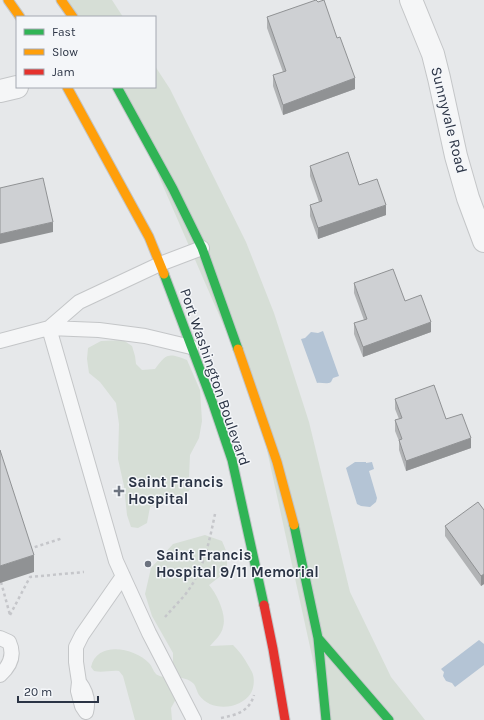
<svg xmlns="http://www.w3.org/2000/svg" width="484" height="720" viewBox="0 0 484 720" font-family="Karla,sans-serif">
  <rect width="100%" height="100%" fill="#e6e8ea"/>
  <path fill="#d6ded6" d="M 63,0 L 112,0 L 123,17 L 76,17 Z
    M 155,66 L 170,89 L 246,242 L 274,313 L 309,422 L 350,592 L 391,677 L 425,720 L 326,720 L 256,400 L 120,87 L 155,87 Z
    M 123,340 L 132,346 L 135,356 L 136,364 L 142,370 L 155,369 C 166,354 168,352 187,360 L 200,390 L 202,421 L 199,438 L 190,455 L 189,477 L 191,487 L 185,497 L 175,502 L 160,503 L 150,507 L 147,523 L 138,528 L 131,527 L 127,515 L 124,486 L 118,459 L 119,424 L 116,403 L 100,382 L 89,373 L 87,359 L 88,348 L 101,341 Z
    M 205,535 L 222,541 L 227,553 L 227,571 L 209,585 C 217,594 227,615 223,627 C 222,634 215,640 210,646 L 233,645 C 242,654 246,661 252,672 C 255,678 254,688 251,693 C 240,710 211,712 199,695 C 197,692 196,687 194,684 C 189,679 181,677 174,677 L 176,699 L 171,708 L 172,720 L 135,720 L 123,676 L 119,671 C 110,670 103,673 94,671 L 91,667 C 97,640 135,648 149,663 C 152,666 153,671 156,674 C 158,676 164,677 168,678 L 173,672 L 173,653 L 152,616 L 145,594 L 151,568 L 173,544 Z"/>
  <path fill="#b4c4d5" d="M 323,331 L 339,376 L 333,378 L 331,382 C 326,385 322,382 317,383 L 301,339 L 305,338 L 311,332 L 318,333 Z
    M 355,462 L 366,462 L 366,463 L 372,462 L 374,469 L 369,471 L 377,498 L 376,502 L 370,507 L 361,506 L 357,504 L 346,468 Z
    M 479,640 L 484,644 L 484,665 L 455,687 L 452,683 L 446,681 L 443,676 L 444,672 L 441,669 Z"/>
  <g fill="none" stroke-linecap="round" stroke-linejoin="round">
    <g stroke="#c4c6c8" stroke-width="16">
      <path id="lane" d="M 49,328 L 79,302 L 160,264 L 202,248
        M 49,328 L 99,330 L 145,336 L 191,347
        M 0,341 L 49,328 L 116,561 L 149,633 L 194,720
        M 0,638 L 9,642 C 15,655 10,666 0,675
        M 79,682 C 86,691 89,700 86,712 L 82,706 L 78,691 L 79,682 L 76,662 L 76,647 L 82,635 L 123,576"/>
    </g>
    <g stroke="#c4c6c8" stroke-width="24">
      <path id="street" d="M 411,0 L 433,54 L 439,78 L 456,156 L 468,198 L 484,241
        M 0,91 L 17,87"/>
    </g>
    <g stroke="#c2c5c8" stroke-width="11">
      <path id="fast" d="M 117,87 L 173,189 L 202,248 L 238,349
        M 164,274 L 213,404 L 232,460 L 264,605
        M 294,525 L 318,638 L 326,720
        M 318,638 L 389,720"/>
    </g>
    <g stroke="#c2c5c8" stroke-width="11">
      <path id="slow" d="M 8,0 L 20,17
        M 61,0 L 73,17
        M 67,87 L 149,237 L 164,274
        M 238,349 L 277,462 L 294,525"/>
    </g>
    <g stroke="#c2c5c8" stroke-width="11">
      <path id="jam" d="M 264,605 L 273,649 L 285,720"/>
    </g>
    <path stroke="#c5c6ca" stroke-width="2.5" stroke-dasharray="3 3" stroke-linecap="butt" d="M 29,549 L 63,538
      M 1,582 L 10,615
      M 10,615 L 30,577 L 84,572
      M 165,617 C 171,610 178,603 184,596 C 203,573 209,543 215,514
      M 221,718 C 236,715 249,712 254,695"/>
    <use href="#lane" stroke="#f5f6f7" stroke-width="14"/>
    <use href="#street" stroke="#f5f6f7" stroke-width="22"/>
    <use href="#fast" stroke="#30b455" stroke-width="9"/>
    <use href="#slow" stroke="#ff9f0a" stroke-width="9"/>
    <use href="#jam" stroke="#e5322d" stroke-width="9"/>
  </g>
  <path fill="#b1b3b5" d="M 318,2 L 355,89 L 283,115 L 273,86 L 273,75 L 283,72 L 267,28 L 267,17 Z
    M 310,166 L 359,185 L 386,215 L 318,239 L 310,216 L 310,205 L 319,202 L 310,176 Z
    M 354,283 L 405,301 L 431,332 L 363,357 L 354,334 L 354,323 L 364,320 L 354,293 Z
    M 395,399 L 446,419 L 471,448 L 406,471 L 399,450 L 399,441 L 395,431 L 395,420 L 399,419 L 395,409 Z
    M 484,510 L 484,584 L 481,586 L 445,536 L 445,526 Z"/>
  <path fill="#909294" d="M 355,78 L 355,89 L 283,115 L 283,105 Z
    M 386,205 L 386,215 L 318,239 L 318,228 Z
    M 53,222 L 53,232 L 0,244 L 0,234 Z
    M 431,322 L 431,332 L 363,357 L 363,347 Z
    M 471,438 L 471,448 L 406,471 L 406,461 Z
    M 34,555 L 34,572 L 0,583 L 0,566 Z
    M 484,574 L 484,584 L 481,586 L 481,576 Z"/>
  <path fill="#ced0d3" stroke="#909294" d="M 316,0 L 318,2 L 324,0 L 337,38 L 340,37 L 355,78 L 283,105 L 273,75 L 286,71 L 267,17 Z
    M 348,152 L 359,185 L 377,179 L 386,205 L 318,228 L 310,205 L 322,201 L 310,166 Z
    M 43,178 L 53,222 L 0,234 L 0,188 Z
    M 393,269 L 405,301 L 421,295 L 431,322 L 363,347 L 354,323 L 367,319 L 354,283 Z
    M 434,385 L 446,419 L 462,414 L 471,438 L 406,461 L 399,440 L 402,439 L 395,420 L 402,418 L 395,399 Z
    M 0,450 L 34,555 L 0,566 Z
    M 478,502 L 484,510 L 484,574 L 481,576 L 445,526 Z"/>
  <g fill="#6c737f" stroke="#f4f6f9" stroke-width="1.5">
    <path d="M117 485h4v4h4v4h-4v4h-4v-4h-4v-4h4z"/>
    <circle cx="148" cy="564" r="4"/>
  </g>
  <g text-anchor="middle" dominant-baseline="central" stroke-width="3" stroke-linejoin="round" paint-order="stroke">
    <g font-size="15" fill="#2b3445" stroke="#f4f6f9">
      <text transform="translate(449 120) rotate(76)">Sunnyvale Road</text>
      <text transform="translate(215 377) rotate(71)">Port Washington Boulevard</text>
    </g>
    <g font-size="15" font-weight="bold" fill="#2b3445" stroke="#f4f6f9" text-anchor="start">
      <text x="128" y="482">Saint Francis<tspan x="128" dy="17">Hospital</tspan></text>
      <text x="156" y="555">Saint Francis<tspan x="156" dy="17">Hospital 9/11 Memorial</tspan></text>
    </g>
  </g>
  <rect x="16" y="16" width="140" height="72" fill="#f4f6f9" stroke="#a4a8b1"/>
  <rect x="24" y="29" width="20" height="6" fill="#30b455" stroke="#a4a8b1"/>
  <text x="52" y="36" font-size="12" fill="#2b3445">Fast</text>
  <rect x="24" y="49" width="20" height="6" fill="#ff9f0a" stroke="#a4a8b1"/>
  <text x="52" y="56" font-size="12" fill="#2b3445">Slow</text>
  <rect x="24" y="69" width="20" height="6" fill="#e5322d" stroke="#a4a8b1"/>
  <text x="52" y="76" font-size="12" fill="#2b3445">Jam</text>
  <path d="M18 696v6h80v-6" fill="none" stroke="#2b3445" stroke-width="2"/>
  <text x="24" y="696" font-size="12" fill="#2b3445" stroke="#f4f6f9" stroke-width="3" paint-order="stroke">20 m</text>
</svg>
